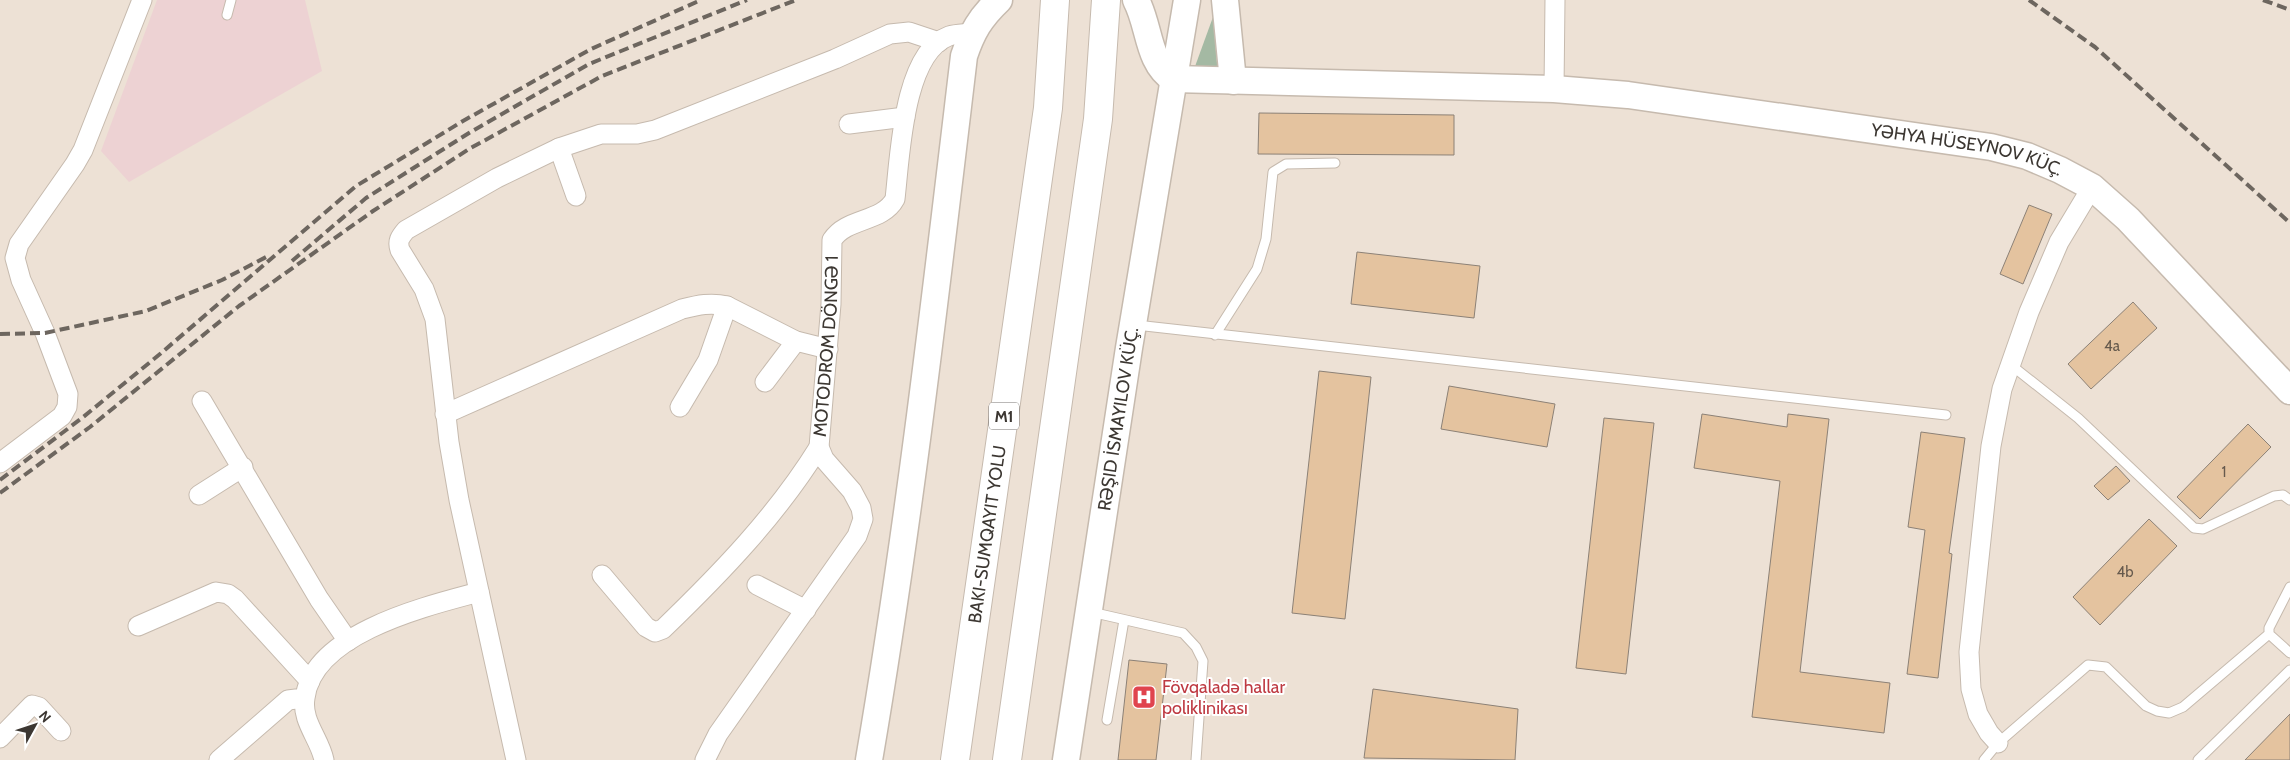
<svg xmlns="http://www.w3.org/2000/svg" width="2290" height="760" viewBox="0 0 2290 760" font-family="Cabin,sans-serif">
  <rect width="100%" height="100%" fill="#ede1d5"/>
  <path fill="#edd2d3" d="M 157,0 L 305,0 L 322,71 L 129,182 L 101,151 Z"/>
  <path fill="#a4b9a3" d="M 1213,17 L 1218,74 L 1193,72 Z"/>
  <path fill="#e4c39f" stroke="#8c8176" d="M 1259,113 L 1454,115 L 1454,155 L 1258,154 Z
    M 2029,205 L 2052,214 L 2023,284 L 2000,274 Z
    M 1357,252 L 1480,266 L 1474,318 L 1351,304 Z
    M 2133,302 L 2157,328 L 2091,389 L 2068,364 Z
    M 1319,371 L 1371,377 L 1345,619 L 1292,613 Z
    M 1449,386 L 1555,404 L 1547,447 L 1441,429 Z
    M 1702,414 L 1787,427 L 1788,414 L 1829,419 L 1800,672 L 1890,683 L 1884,733 L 1752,717 L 1780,481 L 1694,468 Z
    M 1604,418 L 1654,423 L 1626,674 L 1576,668 Z
    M 2248,424 L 2271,447 L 2200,519 L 2177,497 Z
    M 1921,432 L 1965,438 L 1949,553 L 1952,554 L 1938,678 L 1907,674 L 1925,530 L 1908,527 Z
    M 2116,466 L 2130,481 L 2108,500 L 2094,486 Z
    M 2149,519 L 2177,546 L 2100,625 L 2073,597 Z
    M 1129,660 L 1167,664 L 1156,760 L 1118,760 Z
    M 1373,689 L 1518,709 L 1515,760 L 1364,758 Z
    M 2290,714 L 2290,760 L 2245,760 Z"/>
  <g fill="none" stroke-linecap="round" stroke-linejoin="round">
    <g stroke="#c6baae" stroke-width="11">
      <path id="lane" d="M 227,15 L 231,0
        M 1136,325 L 1946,415
        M 1215,335 L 1257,269 L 1266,239 L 1273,172 L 1286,164 L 1335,163
        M 2011,365 L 2078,418 L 2194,528 L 2203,529 L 2274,496 L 2283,495 L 2290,500
        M 2290,587 L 2269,628 L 2269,634 L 2290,653
        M 1091,612 L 1183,633 L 1196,647 L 1203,661 L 1196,760
        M 1107,720 L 1124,620
        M 1984,760 L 1998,743 L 2088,665 L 2106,667 L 2146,706 L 2157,711 L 2169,713 L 2183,707 L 2269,634
        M 2198,760 L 2290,670"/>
    </g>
    <g stroke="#c6baae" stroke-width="21">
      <g id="street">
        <path d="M 1554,89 L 1555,0"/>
        <path d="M 849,124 L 905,117"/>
        <path d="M 559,148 L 576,196"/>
        <path d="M 765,382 L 796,341"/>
        <path d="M 202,401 L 319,599 L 348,641"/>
        <path d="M 680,407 L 708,360 L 727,306"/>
        <path d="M 445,414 L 682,309 C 698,305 711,302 727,306 L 796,341 L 828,349"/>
        <path d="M 0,463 L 62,416 L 67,407 L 68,394 L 45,333 L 21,280 L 15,258 L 19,244 L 75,164 L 83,150 L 142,0"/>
        <path d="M 199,495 L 243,467"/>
        <path d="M 602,575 L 646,627 L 655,632 L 663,629 C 721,573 777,515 819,447"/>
        <path d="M 757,585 L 806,610"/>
        <path d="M 138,626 L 216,592 L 228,594 L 235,599 L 310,681"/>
        <path d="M 0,738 L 32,705 L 39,707 L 61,731"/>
        <path d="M 1998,743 L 1989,733 L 1978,714 L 1971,689 L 1969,652 L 1991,446 L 2002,389 L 2029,312 L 2059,242 L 2092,187"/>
        <path d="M 219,760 L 288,700 L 296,699 L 304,700"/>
        <path d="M 324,760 C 320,739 301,721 305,698 C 313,633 427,606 479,592"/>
        <path d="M 516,760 L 459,500 L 449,442 L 435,319 L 424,289 L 400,250 C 397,241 400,237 406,230 L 497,178 L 559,148 L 601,134 L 637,134 L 655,130 L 835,59 L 890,34 L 909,32 L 939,42"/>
        <path id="s1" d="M 705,760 L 718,734 L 857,536 L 863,519 L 861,508 L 852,491 L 824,459 L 819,447 L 831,304 L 832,240 C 847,217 882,223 895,199 C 900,157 903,53 949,36 C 956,34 965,34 972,33"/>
      </g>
    </g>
    <g stroke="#c6baae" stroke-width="29">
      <g id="secondary">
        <path id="s2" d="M 1136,0 C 1150,26 1147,62 1173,79 L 1554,89 L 1628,95 L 1991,147 L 2027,156 L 2060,170 L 2092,187 L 2128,219 L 2290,391"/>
        <path d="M 1225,0 L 1233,81"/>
        <path d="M 869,760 C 909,526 936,291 964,56 C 972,32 980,18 999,0"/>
        <path id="s3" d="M 1066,760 L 1129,348 L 1187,0"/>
      </g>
    </g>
    <g stroke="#c6baae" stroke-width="30">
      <g id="highway">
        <path id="s4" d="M 955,760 L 1048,108 L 1055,0"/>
        <path d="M 1007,760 L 1098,119 L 1106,0"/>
      </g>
    </g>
    <use href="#lane" stroke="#fff" stroke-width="9"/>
    <use href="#street" stroke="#fff" stroke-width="19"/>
    <use href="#secondary" stroke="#fff" stroke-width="26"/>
    <use href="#highway" stroke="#fff" stroke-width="28"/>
    <path stroke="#6d665f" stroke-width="4" stroke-dasharray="10 5" stroke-linecap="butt" d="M 2029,0 L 2095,47 L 2290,223
      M 2263,0 L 2290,10
      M 292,261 L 366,198 L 469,133 L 589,64 L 747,0
      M 0,334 L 45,333 L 146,311 L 222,280 L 270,255
      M 0,480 L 82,418 L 160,354 L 356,186 L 463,121 L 591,49 L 701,0
      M 0,493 L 90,427 L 239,306 L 373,211 L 469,149 L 602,76 L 796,0"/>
  </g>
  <defs>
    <g id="hospital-square" transform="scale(1.25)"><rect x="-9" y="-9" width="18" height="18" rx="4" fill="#e0444e" stroke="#fff"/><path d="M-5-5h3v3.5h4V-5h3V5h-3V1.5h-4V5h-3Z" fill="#fff"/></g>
  </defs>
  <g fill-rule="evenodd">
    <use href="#hospital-square" x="1144" y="697"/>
  </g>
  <g text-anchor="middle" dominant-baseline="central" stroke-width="4" stroke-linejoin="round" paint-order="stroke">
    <g font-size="15" fill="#665a4d">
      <text x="2112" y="346">4a</text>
      <text x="2224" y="472">1</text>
      <text x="2125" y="572">4b</text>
    </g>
    <rect fill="#fff" stroke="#767370" stroke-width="1" x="989" y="402.5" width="30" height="27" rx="4"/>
    <g font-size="16" font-weight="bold" fill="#3c3732">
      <text x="1004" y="416">M1</text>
    </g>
    <g font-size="18" fill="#3c3732" stroke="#fff">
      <text stroke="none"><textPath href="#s2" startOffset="888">YƏHYA HÜSEYNOV KÜÇ.</textPath></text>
      <text stroke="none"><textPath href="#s1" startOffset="476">MOTODROM DÖNGƏ 1</textPath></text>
      <text stroke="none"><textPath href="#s3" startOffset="345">RƏŞID İSMAYILOV KÜÇ.</textPath></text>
      <text stroke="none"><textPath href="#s4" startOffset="228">BAKI-SUMQAYIT YOLU</textPath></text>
    </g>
    <g font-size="18" fill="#be3a42" stroke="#fff" text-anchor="start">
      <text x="1162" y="687">Fövqaladə hallar<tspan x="1162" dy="21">poliklinikası</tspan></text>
    </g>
  </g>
  <g transform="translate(35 725) rotate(50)" stroke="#ffffff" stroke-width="4" paint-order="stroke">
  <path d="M0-4L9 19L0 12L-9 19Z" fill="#3c3732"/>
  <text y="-8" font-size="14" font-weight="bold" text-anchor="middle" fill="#3c3732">N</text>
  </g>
</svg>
